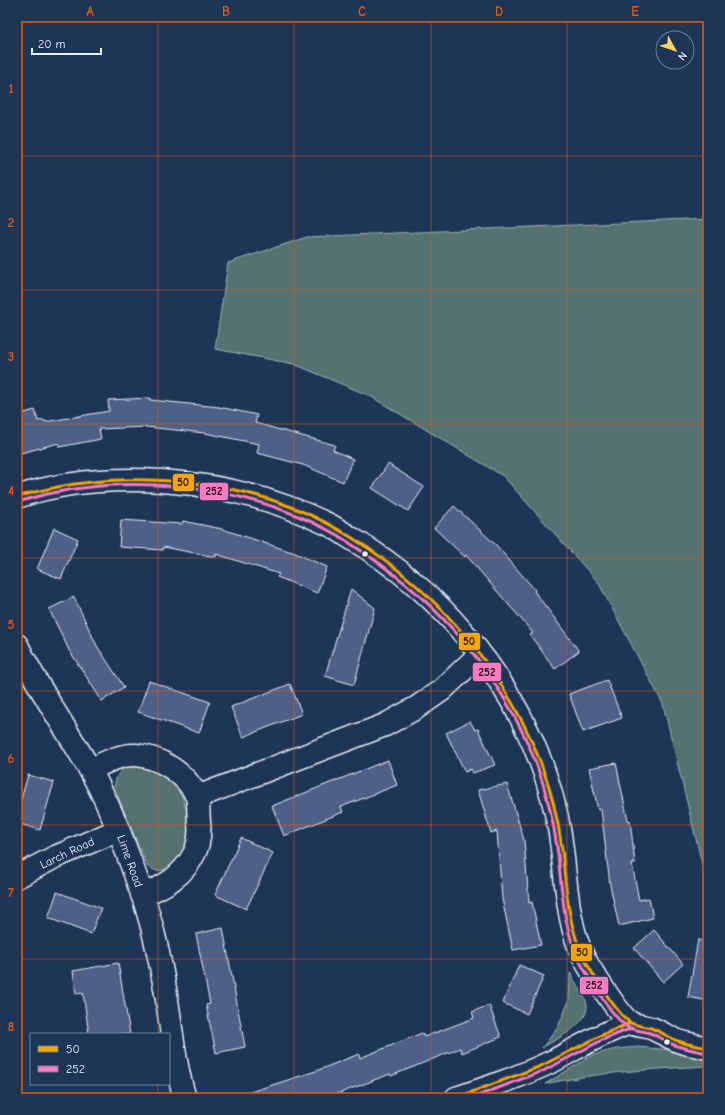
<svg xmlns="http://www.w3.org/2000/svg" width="725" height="1115" viewBox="0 0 725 1115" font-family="'Comic Neue',sans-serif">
  <rect width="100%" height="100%" fill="#1d3557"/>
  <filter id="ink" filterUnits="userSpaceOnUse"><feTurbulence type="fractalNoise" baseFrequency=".025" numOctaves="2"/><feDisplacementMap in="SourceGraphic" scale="8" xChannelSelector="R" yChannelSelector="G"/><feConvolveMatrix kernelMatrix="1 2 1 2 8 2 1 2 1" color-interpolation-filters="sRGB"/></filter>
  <g filter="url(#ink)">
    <path fill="#547270" stroke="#9eb2b4" d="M 708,219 L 708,878 L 703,868 L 663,704 L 598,582 L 503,476 L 370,396 L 294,364 L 215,349 L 228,263 L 307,237 Z
      M 137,764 C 150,769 166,774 175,785 C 186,800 192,826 187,845 C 184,854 175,862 169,869 L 156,871 L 147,866 L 114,787 C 117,772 122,767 137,764 Z
      M 570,973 C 575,982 582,991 586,1001 C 594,1022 556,1039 542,1048 L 558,1027 L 569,1001 Z
      M 638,1047 L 682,1051 L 708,1061 L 708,1066 C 653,1069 599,1072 545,1084 L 593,1055 L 616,1049 Z"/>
    <path fill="#4f6088" stroke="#e8f1f8" d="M 150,398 L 150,400 L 219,407 L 257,415 L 255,423 L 335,445 L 333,450 L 353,459 L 343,482 L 303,465 L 257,453 L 259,444 L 205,433 L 146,427 L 99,429 L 101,439 L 59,447 L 59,443 L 17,454 L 17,415 L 35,410 L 38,421 L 44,420 L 45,422 L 109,411 L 108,400 Z
      M 388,464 L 424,487 L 408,511 L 372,488 Z
      M 454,506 L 496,545 L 535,590 L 534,591 L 579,651 L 555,669 L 530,635 L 533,633 L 466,555 L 465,557 L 434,528 Z
      M 121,520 L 182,524 L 183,521 L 222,529 L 295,553 L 327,567 L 317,593 L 277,577 L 279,574 L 216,554 L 216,557 L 163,547 L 163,550 L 119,547 Z
      M 54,528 L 78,539 L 61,579 L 37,569 Z
      M 351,589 L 375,608 L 354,685 L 325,676 Z
      M 74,597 L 97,646 L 124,687 L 102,701 L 69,650 L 49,609 Z
      M 607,680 L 622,718 L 583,732 L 569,694 Z
      M 149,681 L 210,702 L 199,733 L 138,712 Z
      M 290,684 L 302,714 L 243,737 L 231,707 Z
      M 470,721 L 475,730 L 478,729 L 495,765 L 473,773 L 471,769 L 465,772 L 446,733 Z
      M 388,760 L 397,785 L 341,807 L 343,812 L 284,836 L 272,806 Z
      M 616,763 L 628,821 L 630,820 L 635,864 L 632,864 L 639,900 L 649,898 L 653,918 L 619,926 L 610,885 L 601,809 L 598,810 L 589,768 Z
      M 28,775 L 54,782 L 40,830 L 17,823 L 17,813 Z
      M 507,784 L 524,840 L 529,903 L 532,902 L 541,945 L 513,950 L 502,899 L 497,831 L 491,833 L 478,790 Z
      M 241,838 L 273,853 L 246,909 L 215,895 Z
      M 57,892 L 101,908 L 91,934 L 48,918 Z
      M 223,928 L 245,1047 L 216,1053 L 206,1005 L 210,1004 L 196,934 Z
      M 654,930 L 683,964 L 663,982 L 634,948 Z
      M 698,940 L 708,941 L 708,1001 L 688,997 Z
      M 118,963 L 130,1034 L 89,1034 L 83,993 L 76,994 L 73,971 Z
      M 519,965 L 544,976 L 527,1014 L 503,1003 Z
      M 489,1005 L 501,1037 L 462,1053 L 460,1048 L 391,1076 L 390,1074 L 327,1098 L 244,1098 L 244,1094 L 316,1071 L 359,1054 L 360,1058 L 422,1033 L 424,1037 L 474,1018 L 472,1012 Z"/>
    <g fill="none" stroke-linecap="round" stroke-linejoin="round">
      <g stroke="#e8f1f8" stroke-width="25">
        <path id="minor" d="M 17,497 C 64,481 113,478 162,481 C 218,485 273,498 323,522 C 334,526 344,534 354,540 C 437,590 505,669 540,760 C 549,784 556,809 560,834 C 566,872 566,923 584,958 C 590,969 621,1018 631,1023 C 637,1026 645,1026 651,1028 C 660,1032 669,1037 678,1041 C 688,1044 698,1046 708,1048
          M 17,645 C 38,688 65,727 89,768 C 111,807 127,851 142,894 C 154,928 161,964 167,1000 C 172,1033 175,1066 185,1098
          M 90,770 C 104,763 120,754 136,755 C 160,757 187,774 197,797 C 199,804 198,814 199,821 C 200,832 199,845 194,854 C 183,876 164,887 142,895
          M 197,797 L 385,725 L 416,708 L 442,690 L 480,654
          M 17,877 L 53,858 L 118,830
          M 456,1098 C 489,1087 522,1076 553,1061 C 579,1047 602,1033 630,1023"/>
      </g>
      <use href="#minor" stroke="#1d3557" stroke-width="22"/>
      <g stroke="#1d3557" stroke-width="6">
        <path id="bus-1" d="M 17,497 C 115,467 242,476 332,526 C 426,578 501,662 540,761 C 551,789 558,819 562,849 C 566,885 567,924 584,958 C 591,972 618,1016 631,1023 C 637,1026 645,1026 651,1028 C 660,1031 669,1038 678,1041 C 688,1045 698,1046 708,1048
          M 456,1098 L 541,1066 L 600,1036 L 630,1023"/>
      </g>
      <g stroke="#1d3557" stroke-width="6">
        <path id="bus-2" d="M 18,502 C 118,471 236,482 328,530 C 340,536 351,544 363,552 C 440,603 502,676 536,763 C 546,790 553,818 557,847 C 562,884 562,925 579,960 C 588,977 611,1015 626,1026 C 633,1031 642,1030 650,1033 C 660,1037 668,1043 677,1046 C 687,1049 697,1051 707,1053
          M 472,1098 L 543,1071 L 602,1040 L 632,1028"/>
      </g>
      <use href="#bus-1" stroke="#f7a600" stroke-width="3"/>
      <use href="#bus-2" stroke="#fe7ac1" stroke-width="3"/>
    </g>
  </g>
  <path fill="none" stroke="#e8590c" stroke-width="1" stroke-opacity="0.55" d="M 158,17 L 158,1034M 294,17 L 294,1098M 431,17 L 431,1098M 567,17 L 567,1098M 17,156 L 708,156M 17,290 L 708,290M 17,424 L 708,424M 17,558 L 708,558M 17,691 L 708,691M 17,825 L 708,825M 17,959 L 708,959M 158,1084 L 158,1098"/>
  <g fill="#e8f1f8" stroke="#1d3557" stroke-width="1.5">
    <circle cx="365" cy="554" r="3.5"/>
    <circle cx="667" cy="1042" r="3.5"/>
  </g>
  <g text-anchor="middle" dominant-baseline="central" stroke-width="3" stroke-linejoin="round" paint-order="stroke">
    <g font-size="12" fill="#e8f1f8" stroke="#1d3557">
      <text transform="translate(67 853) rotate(-25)">Larch Road</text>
      <text transform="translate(130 861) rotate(70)">Lime Road</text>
    </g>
  </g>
  <g stroke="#1d3557" stroke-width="1.5">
    <rect x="172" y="473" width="23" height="19" rx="4" fill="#f7a600"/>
    <rect x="199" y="482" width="30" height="19" rx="4" fill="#fe7ac1"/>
    <rect x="458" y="632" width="23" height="19" rx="4" fill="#f7a600"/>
    <rect x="472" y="662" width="30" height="20" rx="4" fill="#fe7ac1"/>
    <rect x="570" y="943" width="23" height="19" rx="4" fill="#f7a600"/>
    <rect x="579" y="976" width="30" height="19" rx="4" fill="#fe7ac1"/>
  </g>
  <g font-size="11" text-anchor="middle" font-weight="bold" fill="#111">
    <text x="183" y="486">50</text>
    <text x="214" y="495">252</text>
    <text x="469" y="645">50</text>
    <text x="487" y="676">252</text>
    <text x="582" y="956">50</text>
    <text x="594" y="989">252</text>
  </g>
  <rect width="725" height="1115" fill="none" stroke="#1d3557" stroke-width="44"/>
  <rect x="30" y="1033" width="140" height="52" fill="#1d3557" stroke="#6e8097"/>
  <rect x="38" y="1046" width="20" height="6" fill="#f7a600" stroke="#6e8097"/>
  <text x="66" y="1053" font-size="12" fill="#e8f1f8">50</text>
  <rect x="38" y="1066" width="20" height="6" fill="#fe7ac1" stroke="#6e8097"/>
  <text x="66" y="1073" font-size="12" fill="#e8f1f8">252</text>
  <g transform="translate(675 50) rotate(130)"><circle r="19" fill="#1d3557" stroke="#6e8097"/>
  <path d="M0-3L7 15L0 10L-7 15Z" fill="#ffd166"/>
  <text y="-6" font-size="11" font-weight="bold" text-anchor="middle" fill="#e8f1f8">N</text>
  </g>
  <path d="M32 48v6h69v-6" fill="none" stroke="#e8f1f8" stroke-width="2"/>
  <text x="38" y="48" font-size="12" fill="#e8f1f8" stroke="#1d3557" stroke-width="3" paint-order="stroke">20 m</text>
  <rect x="22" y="22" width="681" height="1071" fill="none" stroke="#e8590c" stroke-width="1.5"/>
  <g font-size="13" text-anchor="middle" font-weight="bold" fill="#e8590c">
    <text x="90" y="16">A</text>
    <text x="226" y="16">B</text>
    <text x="362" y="16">C</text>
    <text x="499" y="16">D</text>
    <text x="635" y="16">E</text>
    <text x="11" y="93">1</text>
    <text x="11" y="227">2</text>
    <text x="11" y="361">3</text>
    <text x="11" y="495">4</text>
    <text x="11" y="629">5</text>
    <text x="11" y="763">6</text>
    <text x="11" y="897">7</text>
    <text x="11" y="1031">8</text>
  </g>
</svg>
